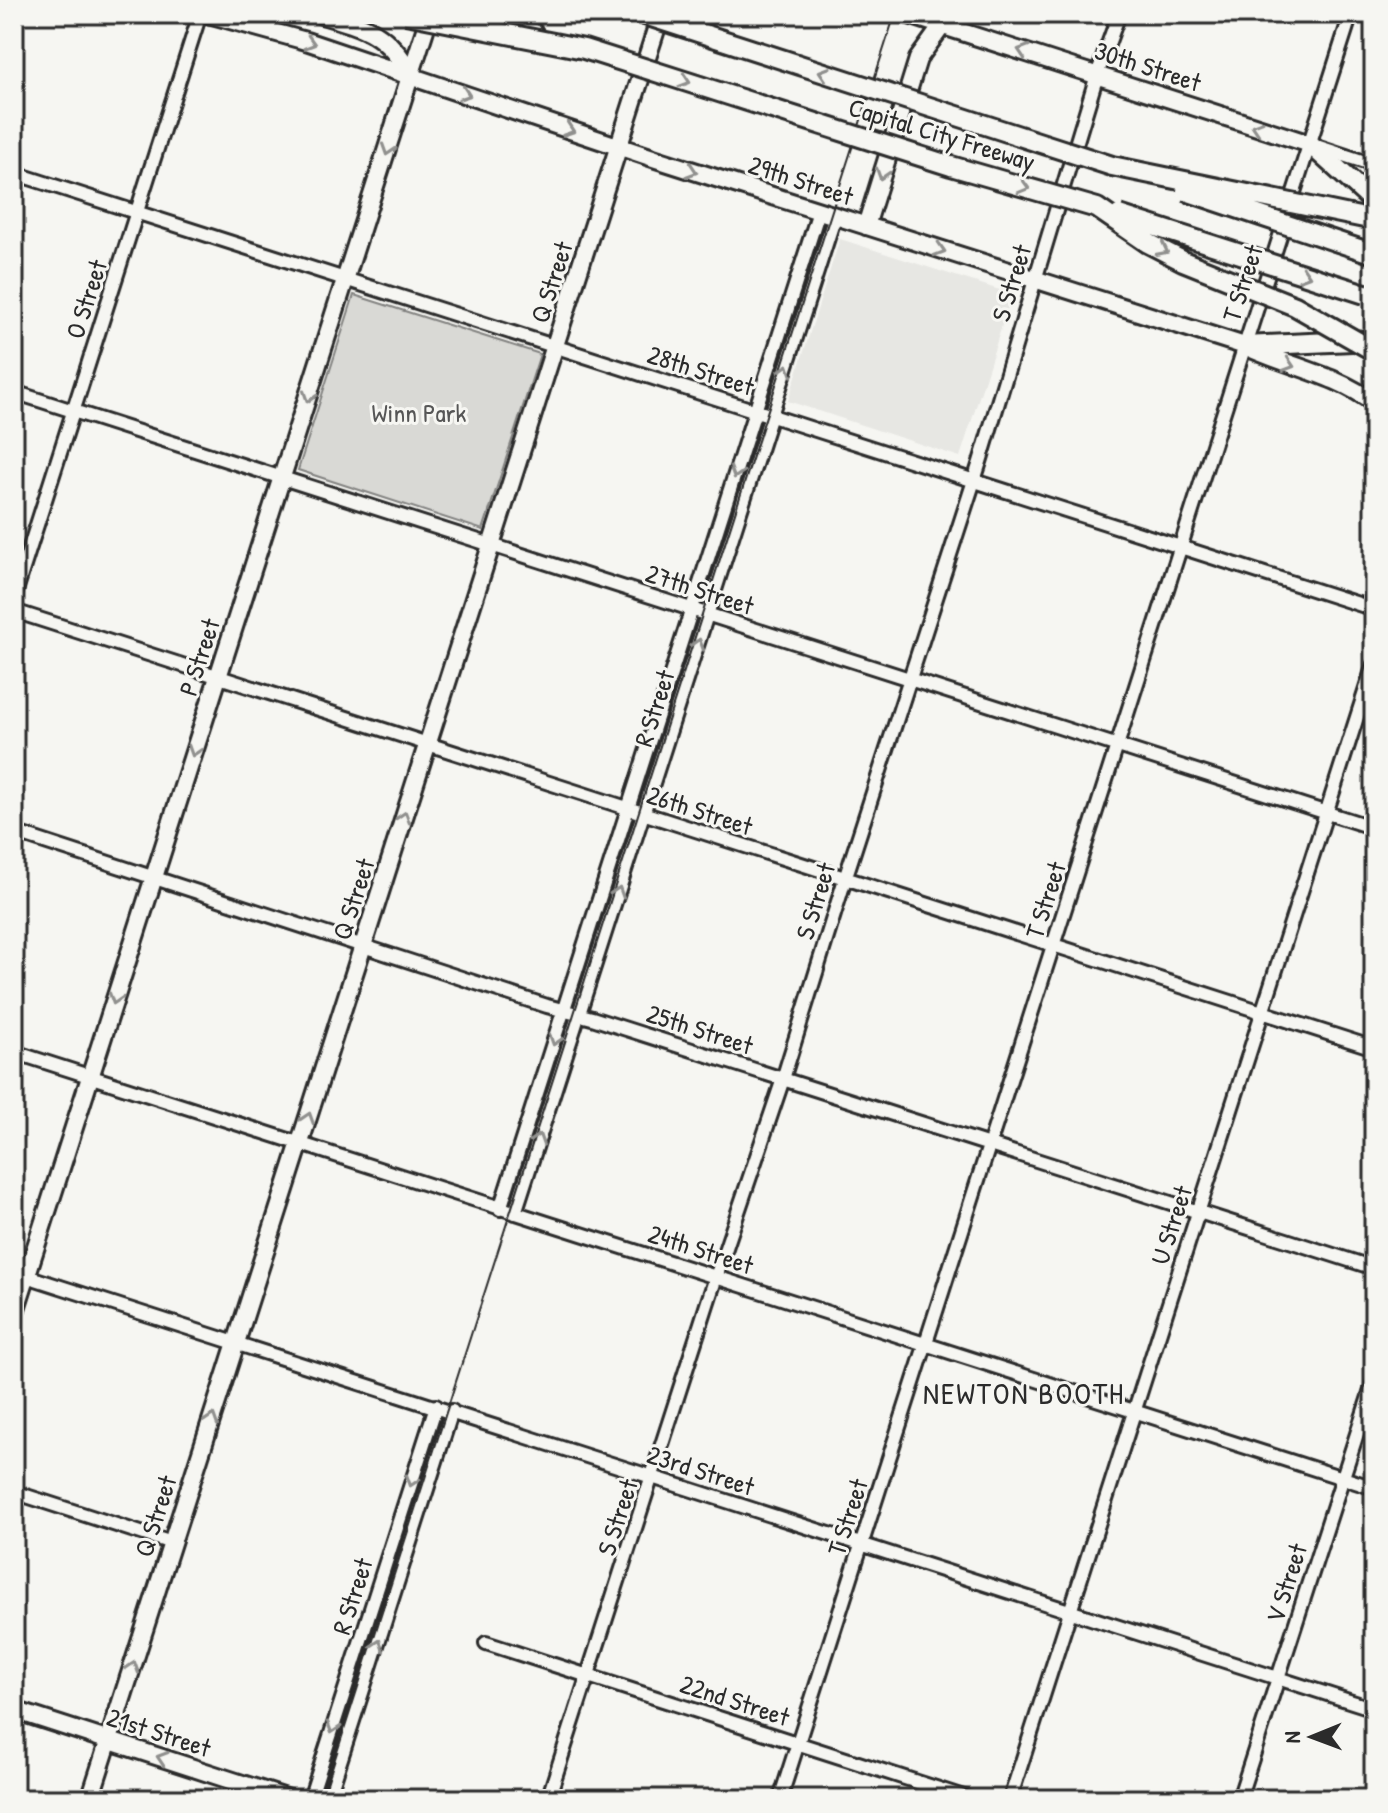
<svg xmlns="http://www.w3.org/2000/svg" width="1388" height="1813" viewBox="0 0 1388 1813" font-family="'Patrick Hand',sans-serif">
  <rect width="100%" height="100%" fill="#f6f6f2"/>
  <filter id="ink" filterUnits="userSpaceOnUse"><feTurbulence type="fractalNoise" baseFrequency=".0125" numOctaves="2"/><feDisplacementMap in="SourceGraphic" scale="16" xChannelSelector="R" yChannelSelector="G"/><feConvolveMatrix kernelMatrix="1 2 1 2 8 2 1 2 1" color-interpolation-filters="sRGB"/></filter>
  <g filter="url(#ink)">
    <path fill="#e7e7e3" d="M 840,239 L 1012,294 L 960,457 L 788,401 Z"/>
    <path fill="#d9d9d5" stroke="#828280" stroke-width="2" d="M 354,295 L 540,354 L 483,530 L 298,470 Z"/>
    <g fill="none" stroke-linecap="round" stroke-linejoin="round">
      <g stroke="#2b2b2b" stroke-width="18">
        <path id="minor" d="M 1316,146 L 1374,165
          M 14,173 L 1374,609
          M 14,392 L 1374,828
          M 14,597 L 200,14
          M 14,611 L 1374,1048
          M 14,832 L 547,1006 L 592,1018 L 1374,1268
          M 14,1052 L 1374,1488
          M 500,1209 L 819,211
          M 515,1213 L 835,216
          M 14,1272 L 1374,1709
          M 14,1492 L 172,1543
          M 486,1643 L 970,1799
          M 310,1799 L 436,1406
          M 328,1799 L 452,1411
          M 548,1799 L 710,1295 L 783,1079 L 845,879 L 980,462 L 1097,75 L 1119,14
          M 780,1799 L 1351,14
          M 1010,1799 L 1374,664
          M 1239,1799 L 1374,1381"/>
      </g>
      <g stroke="#2b2b2b" stroke-width="22">
        <path id="major" d="M 208,14 L 306,41 L 656,159 L 1245,346 C 1287,366 1336,374 1374,403
          M 906,14 L 1310,144
          M 866,226 L 918,59 L 942,26
          M 14,1315 L 430,14
          M 14,1710 L 289,1799
          M 90,1799 L 661,14"/>
      </g>
      <g stroke="#2b2b2b" stroke-width="24">
        <path id="highway" d="M 322,14 C 367,27 387,33 411,75
          M 475,14 L 533,33
          M 1310,144 L 1374,202
          M 1245,346 L 1374,340"/>
      </g>
      <use href="#minor" stroke="#f6f6f2" stroke-width="12"/>
      <use href="#major" stroke="#f6f6f2" stroke-width="16"/>
      <use href="#highway" stroke="#f6f6f2" stroke-width="18"/>
      <path stroke="#2b2b2b" stroke-width="2" d="M 322,1799 L 895,14"/>
      <g stroke="#2b2b2b" stroke-width="24" stroke-linecap="butt">
        <path id="highway-bridge" d="M 406,14 L 584,49 L 951,166 L 1097,208 L 1148,243 L 1183,261 L 1295,306 L 1374,351
          M 642,14 L 1112,166 L 1374,220
          M 1186,191 L 1371,253
          M 1119,215 L 1365,294"/>
      </g>
      <use href="#highway-bridge" stroke="#f6f6f2" stroke-width="18"/>
    </g>
    <defs><path id="oneway-chevron" d="M-2-3.5L2.5 0L-2 3.5" fill="none" stroke-width="1.6" stroke-linecap="round" stroke-linejoin="round" transform="scale(2)"/></defs>
    <g stroke="#90908e">
      <use href="#oneway-chevron" transform="translate(310 43) rotate(17)"/>
      <use href="#oneway-chevron" transform="translate(1023 51) rotate(-162)"/>
      <use href="#oneway-chevron" transform="translate(824 73) rotate(-162)"/>
      <use href="#oneway-chevron" transform="translate(685 81) rotate(18)"/>
      <use href="#oneway-chevron" transform="translate(465 94) rotate(19)"/>
      <use href="#oneway-chevron" transform="translate(1257 127) rotate(-162)"/>
      <use href="#oneway-chevron" transform="translate(569 130) rotate(19)"/>
      <use href="#oneway-chevron" transform="translate(388 150) rotate(108)"/>
      <use href="#oneway-chevron" transform="translate(692 171) rotate(18)"/>
      <use href="#oneway-chevron" transform="translate(882 174) rotate(108)"/>
      <use href="#oneway-chevron" transform="translate(1024 187) rotate(16)"/>
      <use href="#oneway-chevron" transform="translate(940 250) rotate(17)"/>
      <use href="#oneway-chevron" transform="translate(1163 250) rotate(27)"/>
      <use href="#oneway-chevron" transform="translate(1305 275) rotate(18)"/>
      <use href="#oneway-chevron" transform="translate(1289 365) rotate(18)"/>
      <use href="#oneway-chevron" transform="translate(786 370) rotate(-72)"/>
      <use href="#oneway-chevron" transform="translate(309 397) rotate(108)"/>
      <use href="#oneway-chevron" transform="translate(736 473) rotate(108)"/>
      <use href="#oneway-chevron" transform="translate(698 644) rotate(-72)"/>
      <use href="#oneway-chevron" transform="translate(194 751) rotate(108)"/>
      <use href="#oneway-chevron" transform="translate(404 817) rotate(-72)"/>
      <use href="#oneway-chevron" transform="translate(618 892) rotate(-72)"/>
      <use href="#oneway-chevron" transform="translate(115 999) rotate(108)"/>
      <use href="#oneway-chevron" transform="translate(555 1040) rotate(108)"/>
      <use href="#oneway-chevron" transform="translate(308 1118) rotate(-72)"/>
      <use href="#oneway-chevron" transform="translate(538 1139) rotate(-72)"/>
      <use href="#oneway-chevron" transform="translate(212 1419) rotate(-72)"/>
      <use href="#oneway-chevron" transform="translate(412 1481) rotate(108)"/>
      <use href="#oneway-chevron" transform="translate(378 1645) rotate(-72)"/>
      <use href="#oneway-chevron" transform="translate(133 1667) rotate(-72)"/>
      <use href="#oneway-chevron" transform="translate(333 1728) rotate(108)"/>
      <use href="#oneway-chevron" transform="translate(162 1758) rotate(-162)"/>
    </g>
  </g>
  <g text-anchor="middle" dominant-baseline="central" stroke-width="6" stroke-linejoin="round" paint-order="stroke">
    <g font-size="26" fill="#2b2b2b" stroke="#f6f6f2">
      <text transform="translate(1148 66) rotate(18)">30th Street</text>
      <text transform="translate(942 134) rotate(17)">Capital City Freeway</text>
      <text transform="translate(801 180) rotate(18)">29th Street</text>
      <text transform="translate(551 282) rotate(-72)">Q Street</text>
      <text transform="translate(1011 283) rotate(-73)">S Street</text>
      <text transform="translate(1242 283) rotate(-72)">T Street</text>
      <text transform="translate(86 299) rotate(-72)">O Street</text>
      <text transform="translate(701 370) rotate(18)">28th Street</text>
      <text transform="translate(700 589) rotate(18)">27th Street</text>
      <text transform="translate(199 657) rotate(-72)">P Street</text>
      <text transform="translate(654 708) rotate(-72)">R Street</text>
      <text transform="translate(700 810) rotate(18)">26th Street</text>
      <text transform="translate(353 899) rotate(-72)">Q Street</text>
      <text transform="translate(1045 900) rotate(-72)">T Street</text>
      <text transform="translate(815 901) rotate(-73)">S Street</text>
      <text transform="translate(700 1029) rotate(18)">25th Street</text>
      <text transform="translate(1171 1225) rotate(-72)">U Street</text>
      <text transform="translate(701 1249) rotate(18)">24th Street</text>
      <text transform="translate(701 1470) rotate(18)">23rd Street</text>
      <text transform="translate(155 1516) rotate(-72)">Q Street</text>
      <text transform="translate(617 1517) rotate(-72)">S Street</text>
      <text transform="translate(847 1517) rotate(-72)">T Street</text>
      <text transform="translate(1286 1583) rotate(-72)">V Street</text>
      <text transform="translate(352 1596) rotate(-72)">R Street</text>
      <text transform="translate(735 1700) rotate(18)">22nd Street</text>
      <text transform="translate(159 1732) rotate(18)">21st Street</text>
    </g>
    <g font-size="26" fill="#565656" stroke="#f6f6f2">
      <text x="419" y="412">Winn Park</text>
    </g>
    <g font-size="30" letter-spacing="2" fill="#2b2b2b" stroke="#f6f6f2">
      <text x="1024" y="1393">NEWTON BOOTH</text>
    </g>
  </g>
  <rect width="1388" height="1813" fill="none" stroke="#f6f6f2" stroke-width="48"/>
  <rect x="24" y="24" width="1340" height="1765" fill="none" stroke="#2b2b2b" stroke-width="3" filter="url(#ink)"/>
  <g transform="translate(1312 1737) rotate(269)" stroke="#f6f6f2" stroke-width="6" paint-order="stroke">
  <path d="M0-6L14 30L0 20L-14 30Z" fill="#2b2b2b"/>
  <text y="-12" font-size="22" font-weight="bold" text-anchor="middle" fill="#2b2b2b">N</text>
  </g>
</svg>
